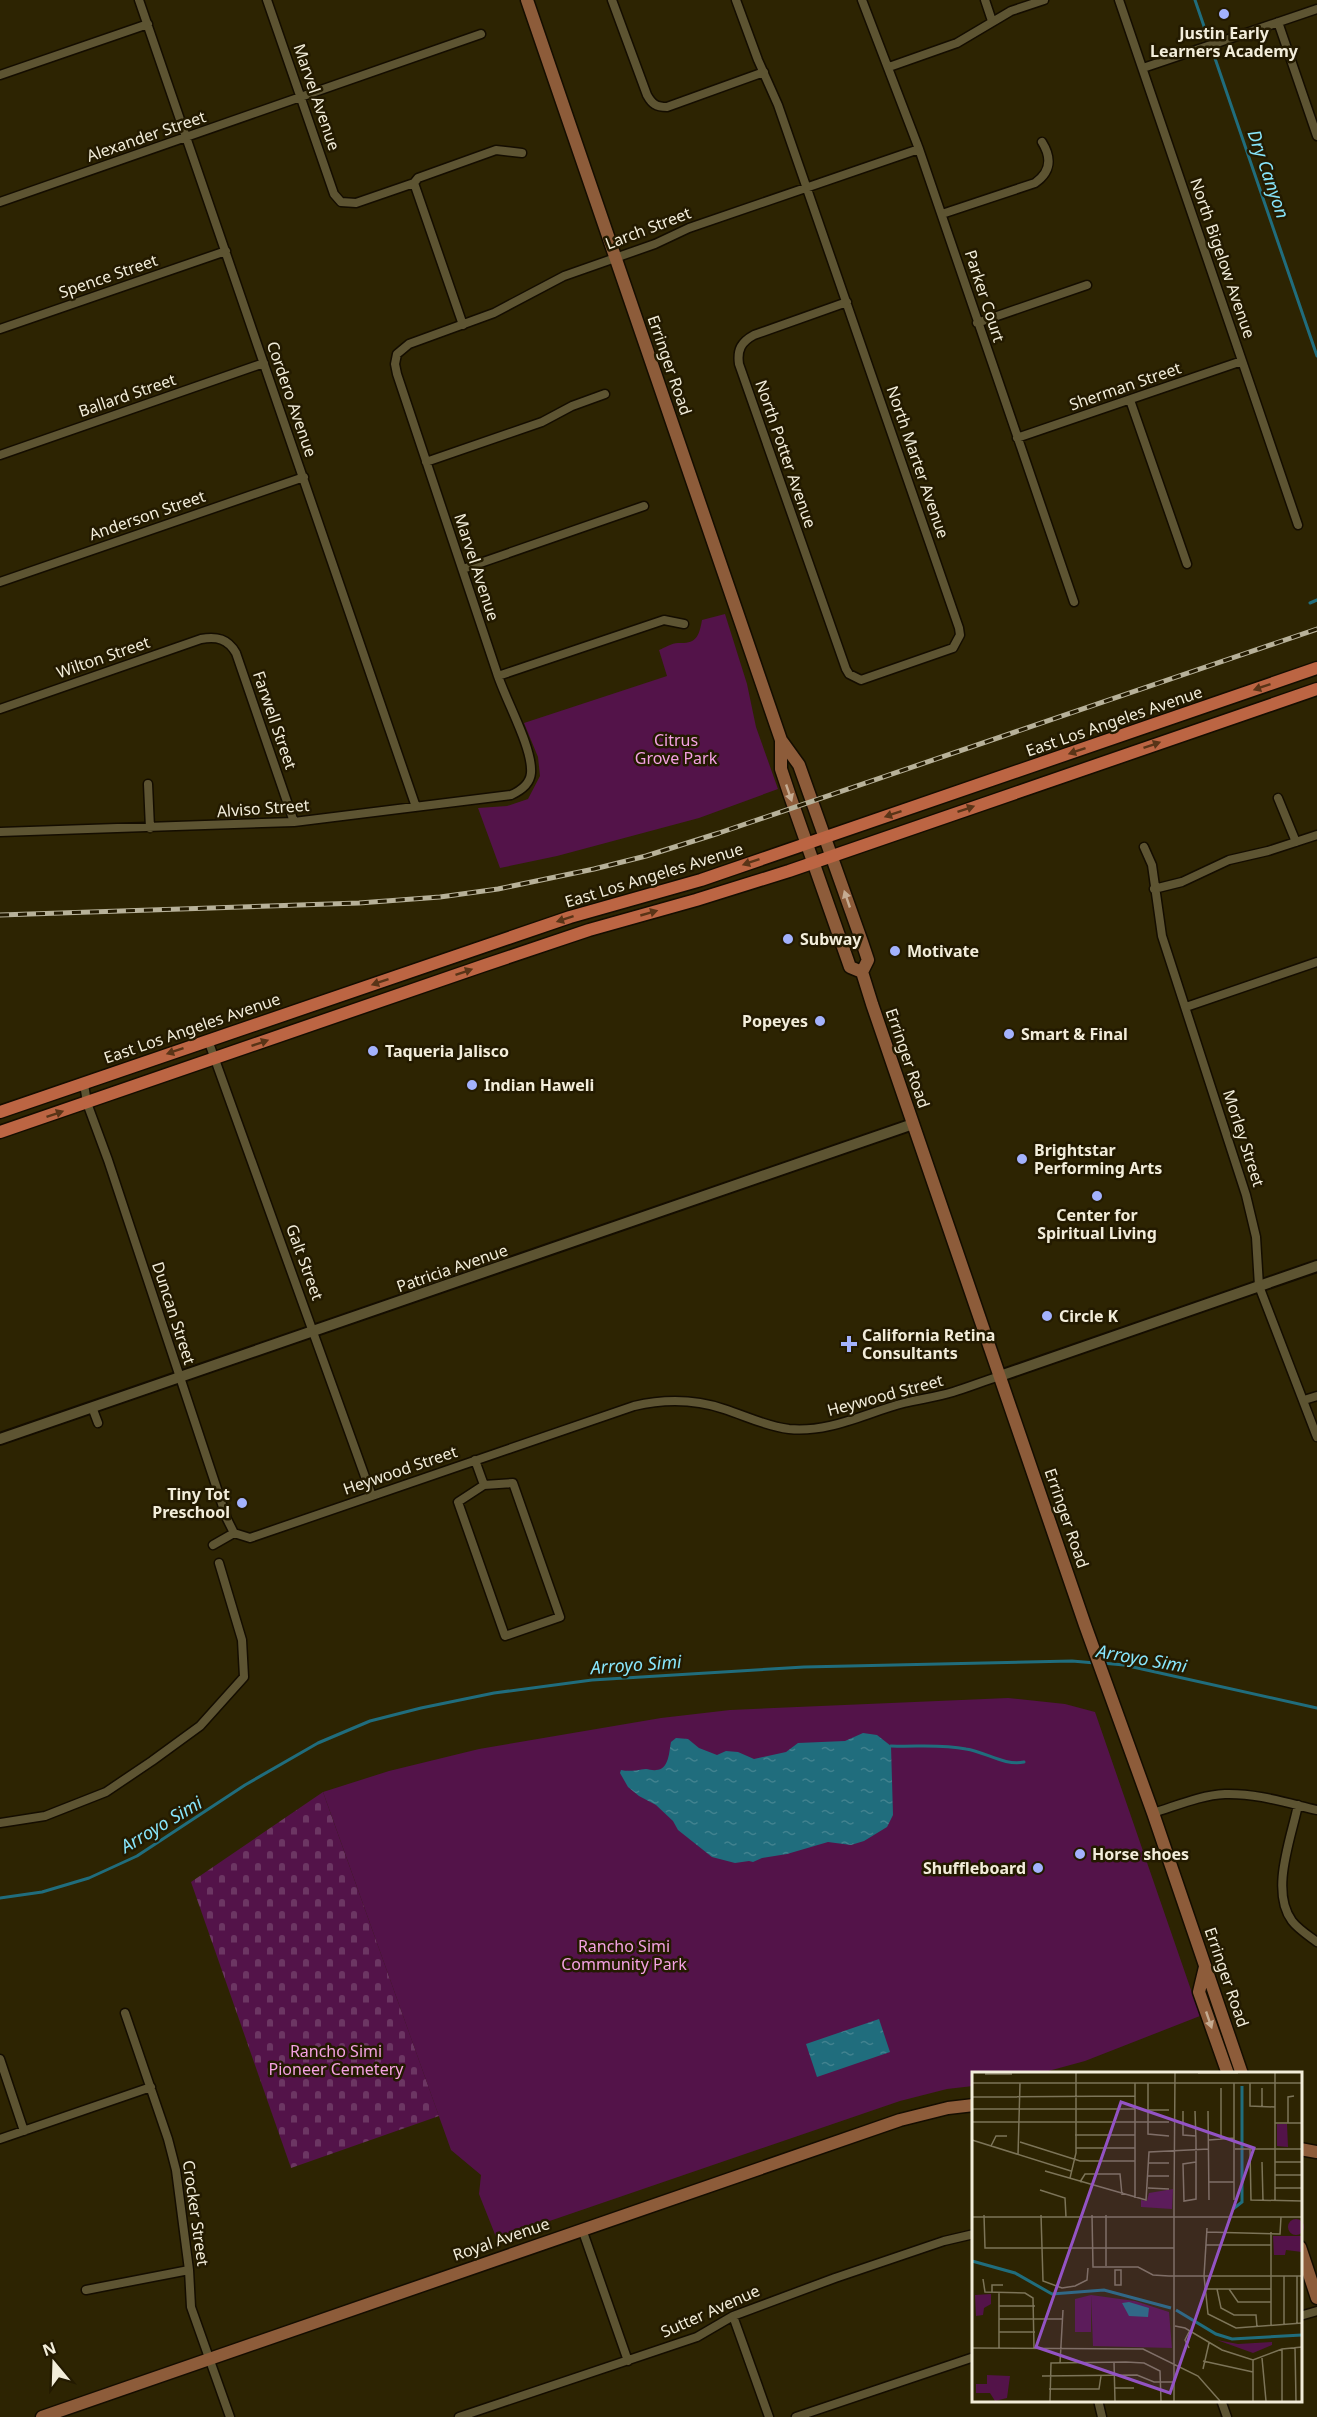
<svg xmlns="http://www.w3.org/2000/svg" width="1317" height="2417" viewBox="0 0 1317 2417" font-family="'Noto Sans',sans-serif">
  <defs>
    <pattern id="cemetery-stones" width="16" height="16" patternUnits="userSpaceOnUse" patternTransform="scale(1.5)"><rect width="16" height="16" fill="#531349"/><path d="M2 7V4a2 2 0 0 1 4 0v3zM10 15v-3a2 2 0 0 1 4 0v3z" fill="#6c3663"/></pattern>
    <pattern id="water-ripples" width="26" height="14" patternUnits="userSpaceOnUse" patternTransform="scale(1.5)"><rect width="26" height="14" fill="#206d7d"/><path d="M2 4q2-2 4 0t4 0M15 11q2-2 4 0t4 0" fill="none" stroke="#41828f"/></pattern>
  </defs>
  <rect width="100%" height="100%" fill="#2d2402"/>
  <path fill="url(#cemetery-stones)" d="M 323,1792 L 439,2116 L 291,2168 L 191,1882 Z"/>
  <path fill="#531349" d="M 725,614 L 747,684 L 756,727 L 778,789 L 699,818 L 557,856 L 500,868 L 478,808 L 507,806 L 528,799 L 540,776 L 538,757 L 524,723 L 667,676 L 659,650 C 664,648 672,643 678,643 C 696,644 699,637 702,620 Z
    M 1008,1698 L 1065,1704 L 1095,1712 L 1200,2016 L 1085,2061 L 1041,2073 L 974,2074 L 973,2086 L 947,2089 L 900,2101 L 500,2238 L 496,2237 L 479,2194 L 481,2175 L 451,2150 L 323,1792 L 389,1771 L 479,1749 L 661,1718 L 730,1710 Z"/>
  <path fill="url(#water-ripples)" d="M 863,1733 L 877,1735 L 891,1746 L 893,1815 L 887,1827 L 864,1841 L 851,1845 L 828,1842 L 787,1854 L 762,1858 L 753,1862 L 749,1861 L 735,1863 L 712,1857 L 678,1830 L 673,1821 L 656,1805 L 639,1796 L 628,1787 L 620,1773 L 621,1770 C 630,1772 637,1770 646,1769 C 649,1769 653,1771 656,1770 C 669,1770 669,1752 671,1742 L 676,1738 L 688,1739 L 699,1748 L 717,1755 L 726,1751 L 738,1752 L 754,1759 L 786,1752 L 798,1743 L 845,1741 Z
    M 879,2019 L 890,2052 L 817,2077 L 806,2044 Z"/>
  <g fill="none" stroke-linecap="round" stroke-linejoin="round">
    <path stroke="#206d7d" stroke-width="3" d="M 1195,0 L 1317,356
      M 1310,603 L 1317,600
      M 1102,1663 L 1124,1665 L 1317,1708
      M 891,1746 C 917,1747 941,1744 966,1749 C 986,1752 1004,1766 1024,1762
      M 0,1898 L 42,1892 L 89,1878 L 137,1856 L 245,1785 L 318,1743 L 370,1721 L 421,1708 L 494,1693 L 592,1680 L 804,1667 L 1072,1661 L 1095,1663"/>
    <g stroke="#140d00" stroke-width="11">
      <path id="minor" d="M 139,0 L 416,807
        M 267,0 L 334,194 L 341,202 L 356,203 L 414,183 L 418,178 L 496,150 L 522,153
        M 612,0 L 647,95 C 652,104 656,107 667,107 L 764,72
        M 736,0 L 758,60 L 778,105 L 959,628 L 960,635 L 953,648 L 861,680 L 849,674 L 846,669 L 739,364 C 737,350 741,342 754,335 L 847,302
        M 862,0 L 919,149 L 1074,602
        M 985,0 L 992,21
        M 1119,0 L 1298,525
        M 1278,22 L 1317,136
        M 889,67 L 957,43 L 1011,11 L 1044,0
        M 1143,68 L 1317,9
        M 0,75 L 148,24
        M 414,183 L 463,325
        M 0,202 L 481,34
        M 942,214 L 1035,183 C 1051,172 1052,158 1042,142
        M 977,323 L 1087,285
        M 0,329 L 226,251
        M 1130,400 L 1187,564
        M 1017,438 L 1242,361
        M 0,455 L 264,363
        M 426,462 L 542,422 L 572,406 L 605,394
        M 463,569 L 644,506
        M 0,582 L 304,477
        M 498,676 L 664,620 L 684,624
        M 0,709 L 201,639 C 217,636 228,639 236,653 L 294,822
        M 148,784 L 150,828
        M 1278,798 L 1296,842
        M 0,832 L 294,822 L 511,795 C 520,791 530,784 531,773 C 533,748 505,699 497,673 C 463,574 430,474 397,374 L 395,364 L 397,354 L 409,344 L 494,313 L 564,276 L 655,244 L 689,228 L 919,149
        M 1144,847 L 1152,865 L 1162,936 L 1246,1195 L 1256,1237 L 1259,1286 L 1317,1437
        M 1154,889 L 1182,882 L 1229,860 L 1268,851 L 1317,835
        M 1186,1007 L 1317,962
        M 208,1040 L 372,1496
        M 84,1084 L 87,1103 L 108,1160 L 227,1519 L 234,1533 L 250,1538 L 634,1406 C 664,1399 694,1399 724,1409 C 746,1416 765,1426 789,1429 C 830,1433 865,1413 904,1403 C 920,1399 937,1397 953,1392 C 969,1387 984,1381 1000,1376
        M 1304,1400 L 1317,1396
        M 92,1407 L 98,1423
        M 475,1460 L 484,1485
        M 513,1483 L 560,1617 L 505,1636 L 458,1502 L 484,1485 Z
        M 213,1545 L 234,1533
        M 1298,1805 C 1291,1839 1270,1891 1292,1921 C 1298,1929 1309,1936 1317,1942
        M 1153,1813 C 1176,1806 1201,1795 1225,1794 C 1256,1793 1287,1803 1317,1810
        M 0,1823 L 45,1816 L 106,1792 L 152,1761 L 200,1726 L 244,1677 L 242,1640 L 219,1563
        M 125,2013 L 168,2139 L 176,2170 L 189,2270 L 191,2307 L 230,2417
        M 0,2059 L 24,2131
        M 0,2139 L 151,2087
        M 582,2229 L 628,2361
        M 86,2290 L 189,2270
        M 733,2316 L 769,2417
        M 1300,2316 L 1317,2311
        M 1098,2400 L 1102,2417
        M 1221,2400 L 1227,2417
        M 459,2417 L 697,2337 L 733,2316 L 835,2278 L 944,2241 L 974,2234
        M 796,2417 L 974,2357"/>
    </g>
    <g stroke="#140d00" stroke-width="14">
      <path id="tertiary" d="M 1000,1376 L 1317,1266
        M 0,1439 L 913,1124"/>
    </g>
    <g stroke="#140d00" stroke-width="15">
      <path id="secondary" d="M 527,0 L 781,740 L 799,765 L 862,942 L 868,960 L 862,972 L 872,1004 L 1085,1625 L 1153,1813 L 1242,2074
        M 781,740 L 781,769 L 790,796 L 850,967 L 862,972
        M 1205,1967 L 1199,1992 L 1228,2074
        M 1300,2149 L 1317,2152
        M 1300,2247 L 1317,2298
        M 42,2417 L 900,2120 L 948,2108 L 974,2105"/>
    </g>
    <g stroke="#140d00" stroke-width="15">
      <path id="primary" d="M 0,1112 L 570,917 L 701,880 L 1317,668
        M 0,1132 L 485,965 L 589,930 L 696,900 L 789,871 L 1317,689"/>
    </g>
    <use href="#minor" stroke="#5d5432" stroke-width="8"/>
    <use href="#tertiary" stroke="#5d5432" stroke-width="10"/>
    <use href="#secondary" stroke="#8d5c3a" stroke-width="12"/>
    <use href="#primary" stroke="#bc6543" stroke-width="12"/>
    <g stroke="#b7b199" stroke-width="5">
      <path id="rail" d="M 0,915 L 359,903 L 440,897 L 498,889 L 594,869 L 646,856 L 719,833 L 1317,629"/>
    </g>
    <use href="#rail" stroke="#231a00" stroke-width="3" stroke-dasharray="9" stroke-linecap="butt"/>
  </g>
  <defs><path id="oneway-solid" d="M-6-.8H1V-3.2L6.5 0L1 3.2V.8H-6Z" transform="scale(1.5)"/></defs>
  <g fill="#593417">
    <use href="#oneway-solid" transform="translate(1262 687) rotate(161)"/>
    <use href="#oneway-solid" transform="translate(1152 745) rotate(-19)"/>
    <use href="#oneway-solid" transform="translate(1077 751) rotate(161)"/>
    <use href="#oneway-solid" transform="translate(966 809) rotate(-19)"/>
    <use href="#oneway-solid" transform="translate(893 814) rotate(161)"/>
    <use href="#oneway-solid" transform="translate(751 862) rotate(161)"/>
    <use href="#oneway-solid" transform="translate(649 913) rotate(-16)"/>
    <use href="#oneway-solid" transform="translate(565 919) rotate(162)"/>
    <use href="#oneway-solid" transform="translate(464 972) rotate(-19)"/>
    <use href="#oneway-solid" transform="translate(380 982) rotate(161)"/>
    <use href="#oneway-solid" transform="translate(260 1043) rotate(-19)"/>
    <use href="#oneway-solid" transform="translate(175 1051) rotate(161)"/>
    <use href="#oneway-solid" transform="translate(55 1114) rotate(-19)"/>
  </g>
  <g fill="#c5ac92">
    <use href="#oneway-solid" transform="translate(789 793) rotate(71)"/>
    <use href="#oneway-solid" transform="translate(847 899) rotate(-109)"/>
    <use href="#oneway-solid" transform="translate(1209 2020) rotate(71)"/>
  </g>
  <g fill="#a3b2fd" stroke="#231a00" stroke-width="2">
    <circle cx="1224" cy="14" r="6"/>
    <circle cx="788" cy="939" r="6"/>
    <circle cx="895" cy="951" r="6"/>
    <circle cx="820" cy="1021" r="6"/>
    <circle cx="1009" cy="1034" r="6"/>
    <circle cx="373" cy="1051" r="6"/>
    <circle cx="472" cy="1085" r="6"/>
    <circle cx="1022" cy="1159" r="6"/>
    <circle cx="1097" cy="1196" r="6"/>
    <circle cx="1047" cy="1316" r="6"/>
    <path d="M846 1335h6v6h6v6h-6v6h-6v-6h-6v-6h6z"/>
    <circle cx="242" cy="1503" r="6"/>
    <circle cx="1080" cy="1854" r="6"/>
    <circle cx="1038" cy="1868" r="6"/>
  </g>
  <g text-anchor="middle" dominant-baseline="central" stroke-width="5" stroke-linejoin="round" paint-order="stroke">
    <g font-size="16" font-weight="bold" fill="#f2edda" stroke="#231a00" text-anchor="start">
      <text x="1224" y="33" text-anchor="middle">Justin Early<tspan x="1224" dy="18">Learners Academy</tspan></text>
      <text x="800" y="939">Subway</text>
      <text x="907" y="951">Motivate</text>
      <text x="808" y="1021" text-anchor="end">Popeyes</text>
      <text x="1021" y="1034">Smart &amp; Final</text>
      <text x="385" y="1051">Taqueria Jalisco</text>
      <text x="484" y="1085">Indian Haweli</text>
      <text x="1034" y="1150">Brightstar<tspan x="1034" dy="18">Performing Arts</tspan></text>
      <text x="1097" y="1215" text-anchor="middle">Center for<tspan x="1097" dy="18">Spiritual Living</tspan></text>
      <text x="1059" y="1316">Circle K</text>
      <text x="862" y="1335">California Retina<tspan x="862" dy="18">Consultants</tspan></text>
      <text x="230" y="1494" text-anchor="end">Tiny Tot<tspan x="230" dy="18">Preschool</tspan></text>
      <text x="1092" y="1854">Horse shoes</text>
      <text x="1026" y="1868" text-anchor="end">Shuffleboard</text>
    </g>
    <g font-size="16" fill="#f2edda" stroke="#231a00">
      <text transform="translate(317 97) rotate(71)">Marvel Avenue</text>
      <text transform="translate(146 136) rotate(-19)">Alexander Street</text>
      <text transform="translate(648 228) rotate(-21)">Larch Street</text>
      <text transform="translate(1223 258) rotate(71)">North Bigelow Avenue</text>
      <text transform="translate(108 276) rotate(-19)">Spence Street</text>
      <text transform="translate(985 296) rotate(72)">Parker Court</text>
      <text transform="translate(670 365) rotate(71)">Erringer Road</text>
      <text transform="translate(1125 386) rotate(-19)">Sherman Street</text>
      <text transform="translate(127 395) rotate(-19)">Ballard Street</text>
      <text transform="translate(292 399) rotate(71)">Cordero Avenue</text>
      <text transform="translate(786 454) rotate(71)">North Potter Avenue</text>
      <text transform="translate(918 462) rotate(71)">North Marter Avenue</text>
      <text transform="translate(147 515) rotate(-19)">Anderson Street</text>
      <text transform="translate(477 567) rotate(72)">Marvel Avenue</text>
      <text transform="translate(103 657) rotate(-19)">Wilton Street</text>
      <text transform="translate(275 720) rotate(71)">Farwell Street</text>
      <text transform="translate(1114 721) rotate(-19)">East Los Angeles Avenue</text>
      <text transform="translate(263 808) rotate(-4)">Alviso Street</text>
      <text transform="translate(654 875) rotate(-17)">East Los Angeles Avenue</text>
      <text transform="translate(192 1028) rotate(-19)">East Los Angeles Avenue</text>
      <text transform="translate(908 1058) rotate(71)">Erringer Road</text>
      <text transform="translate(1244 1138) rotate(72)">Morley Street</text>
      <text transform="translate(305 1262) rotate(70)">Galt Street</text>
      <text transform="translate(452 1268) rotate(-19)">Patricia Avenue</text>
      <text transform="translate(174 1313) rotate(72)">Duncan Street</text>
      <text transform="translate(885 1395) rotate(-15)">Heywood Street</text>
      <text transform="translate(400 1470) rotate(-19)">Heywood Street</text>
      <text transform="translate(1067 1518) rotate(71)">Erringer Road</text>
      <text transform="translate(1227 1977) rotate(71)">Erringer Road</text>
      <text transform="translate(196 2213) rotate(82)">Crocker Street</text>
      <text transform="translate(501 2239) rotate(-19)">Royal Avenue</text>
      <text transform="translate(710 2311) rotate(-24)">Sutter Avenue</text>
    </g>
    <g font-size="16" fill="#f4a2e2" stroke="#231a00">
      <text x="676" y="740">Citrus<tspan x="676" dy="18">Grove Park</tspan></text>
      <text x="624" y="1946">Rancho Simi<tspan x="624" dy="18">Community Park</tspan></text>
      <text x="336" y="2051">Rancho Simi<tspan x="336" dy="18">Pioneer Cemetery</tspan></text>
    </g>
    <g font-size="18" font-style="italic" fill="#88e6fc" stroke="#231a00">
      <text transform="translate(1269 174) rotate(71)">Dry Canyon</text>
      <text transform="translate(1142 1658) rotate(10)">Arroyo Simi</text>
      <text transform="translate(636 1664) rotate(-4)">Arroyo Simi</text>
      <text transform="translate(161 1824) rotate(-31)">Arroyo Simi</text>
    </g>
  </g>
  <g transform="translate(972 2072)">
    <rect width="330" height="330" fill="#2d2402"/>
    <path d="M 19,222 L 19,232 L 12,236 L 11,243 L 4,244 L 3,223 ZM 15,303 L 38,304 L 35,326 L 23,329 L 18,321 L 4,321 L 4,312 L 15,312 Z" fill="#531349"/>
    <path d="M 119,223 L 119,260 L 103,260 L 103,227 Z" fill="#531349"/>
    <path d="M 305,52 L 315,52 L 316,75 L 305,74 ZM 201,117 L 200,137 L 169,135 L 169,128 L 175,129 L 177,121 ZM316 155a8 8 0 1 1 16 0a8 8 0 1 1-16 0ZM 301,164 L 330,164 L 330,180 L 314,178 L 313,183 L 302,183 ZM 119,223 L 163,229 L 197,240 L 200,276 L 121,274 ZM 245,268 L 266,272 L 300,270 L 300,273 L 281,281 Z" fill="#531349"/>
    <path d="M 157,230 L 177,236 L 176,245 L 157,244 L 150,231 Z" fill="#206d7d"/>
    <path fill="none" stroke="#206d7d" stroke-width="3" d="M 261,137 L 270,130 L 270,14M 0,189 L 43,201 L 80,222 L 132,218 L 199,236M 204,238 L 244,262 L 260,267 L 330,263"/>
    <path fill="none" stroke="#7c7458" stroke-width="1.5" d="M 226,1 L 266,1M 303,1 L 303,129M 13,2 L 40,2M 0,11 L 221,11M 176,11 L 176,62 L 197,64M 219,11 L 330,11M 278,11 L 278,34 L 303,35M 249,16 L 249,67M 290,16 L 290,35M 0,25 L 163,24M 0,37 L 163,37M 176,38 L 197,38M 211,39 L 211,63 L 224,64M 223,39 L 224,68 L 224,127 L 212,129 L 211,92 L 224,90M 236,39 L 237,128M 0,50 L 197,50M 303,51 L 330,51M 316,51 L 316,25 L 322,24M 103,63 L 163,63M 0,68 L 99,99M 237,68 L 262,66M 48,70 L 108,89 L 163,89M 19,74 L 24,64 L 35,64M 104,76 L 163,76M 263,77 L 330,77M 278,77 L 279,128 L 330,129M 46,83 L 48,11M 290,90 L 291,129M 303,90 L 330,90M 176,91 L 197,91M 73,99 L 174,128 L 177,80 L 237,77M 303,103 L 330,103M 176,104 L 197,104M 98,106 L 104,81 L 104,1M 108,110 L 113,102 L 148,102 L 150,123M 237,110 L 262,110M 176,116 L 197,117M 303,116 L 330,116M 68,118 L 93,126 L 94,145M 163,126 L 163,11M 262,128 L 262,11M 202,132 L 202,329M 202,132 L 203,1M 12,143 L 13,176 L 202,176M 69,143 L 71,209 L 90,216 L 103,214 L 115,208 L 116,196M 120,143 L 121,195 L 166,195 L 181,203 L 197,204 L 330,204M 134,143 L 134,194M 0,145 L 330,145M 235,156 L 232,204 L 236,242 L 264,256 L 330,251M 235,160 L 308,162 L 309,145M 234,173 L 299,173M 143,198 L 149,198 L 149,213 L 143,213 ZM 11,207 L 13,220 L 53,221 L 61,226 L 62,276M 232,217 L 299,217M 245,217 L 249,236 L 262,243 L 284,243 L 285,255M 257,217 L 266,230 L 299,230M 20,221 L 20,213 L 31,213M 27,234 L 63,234M 27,247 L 91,247M 325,252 L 325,204M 312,253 L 312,204M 203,254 L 213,256 L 250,278 L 281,288 L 310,277 L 330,275M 299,254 L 299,160M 27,260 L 63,260M 323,275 L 324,329M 0,276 L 171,277 L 226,304 L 248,329M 27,276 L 27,221M 217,276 L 213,268 L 218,258M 310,277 L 310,329M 290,286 L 294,329M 281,288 L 281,329M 231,289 L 281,300M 142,290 L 143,329M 88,291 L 91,238M 231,297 L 237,271M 70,304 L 165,303 L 182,310 L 202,310M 143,316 L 162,316M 77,317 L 127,317 L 129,304M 78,329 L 79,291 L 154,290 L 172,291 L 188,299 L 189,329"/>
    <path fill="#9353c4" fill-opacity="0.15" stroke="#9353c4" stroke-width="3" d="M 149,30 L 282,76 L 198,321 L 64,275 Z"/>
    <rect width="330" height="330" fill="none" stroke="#f2edda" stroke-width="3"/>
  </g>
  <g transform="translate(54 2363) rotate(341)" stroke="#231a00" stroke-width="4.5" paint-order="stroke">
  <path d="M0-4.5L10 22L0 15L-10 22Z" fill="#f2edda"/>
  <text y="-9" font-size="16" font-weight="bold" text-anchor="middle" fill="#f2edda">N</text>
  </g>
</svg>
